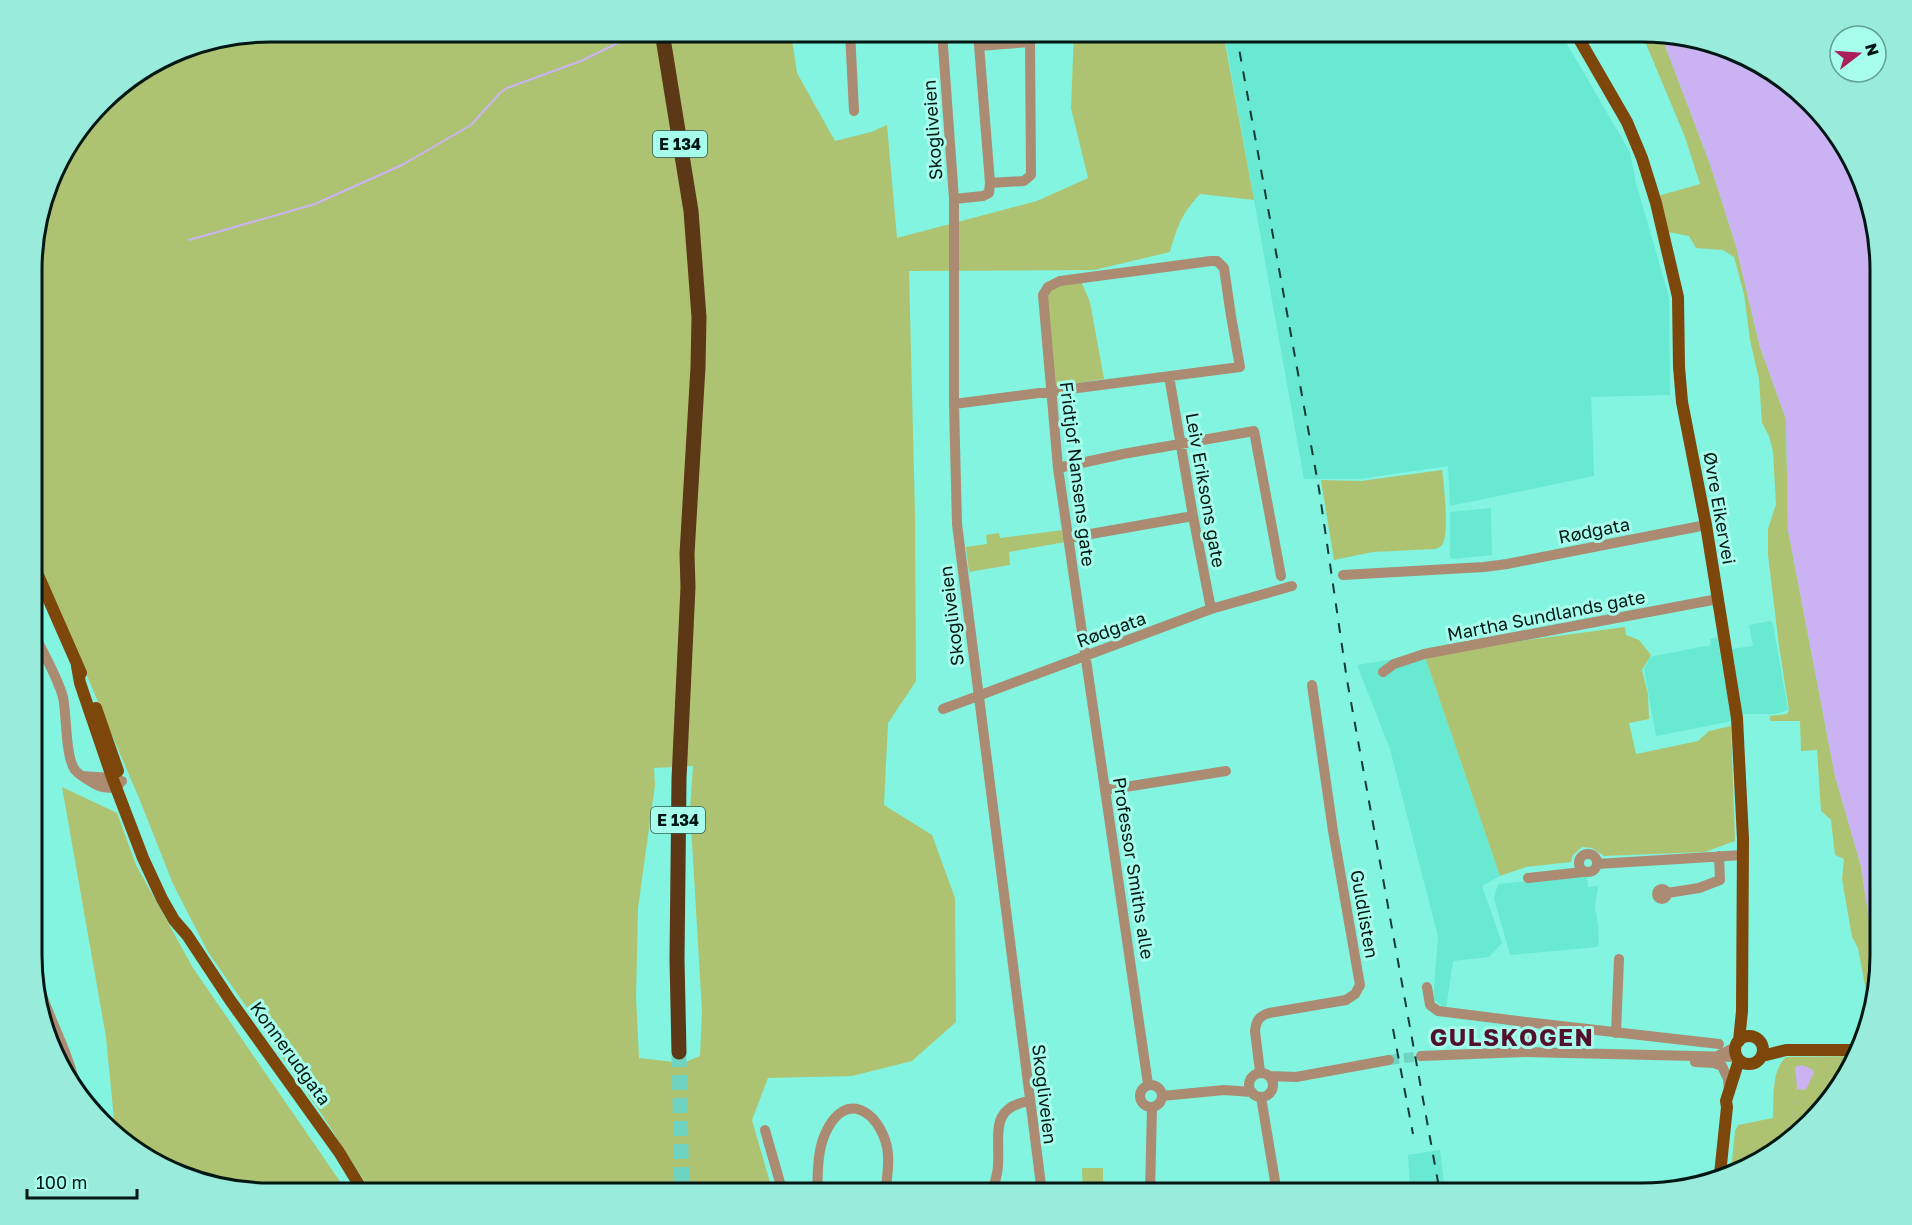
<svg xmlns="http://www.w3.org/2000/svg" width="1912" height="1225" viewBox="0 0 1912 1225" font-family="'Golos Text',sans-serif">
  <rect width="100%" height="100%" fill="#82f4e0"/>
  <path fill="#69e8d2" d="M 1224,32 L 1560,32 L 1630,152 L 1636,183 L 1669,297 L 1670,395 L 1591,397 L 1594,476 L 1450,506 L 1448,466 L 1359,479 L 1304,479 Z
    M 1491,508 L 1492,555 L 1452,559 L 1450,557 L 1450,512 Z
    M 1770,621 L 1773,624 L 1788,710 L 1776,714 L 1742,714 L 1732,649 L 1753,646 L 1749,625 Z
    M 1717,637 L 1732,721 L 1656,736 L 1644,669 L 1650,657 L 1711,645 L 1710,639 Z
    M 1424,654 L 1500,876 L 1482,886 L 1502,943 L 1489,957 L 1453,961 L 1446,1009 L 1433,999 L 1438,937 L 1390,749 L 1357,665 Z
    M 1587,875 L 1588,887 L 1598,886 L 1595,907 L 1598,926 L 1599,944 L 1597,947 L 1510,955 L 1494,898 L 1498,884 Z
    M 1440,1150 L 1445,1193 L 1410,1193 L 1408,1155 Z"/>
  <path fill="#aec371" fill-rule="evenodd" d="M 270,32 L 791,32 L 797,73 L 835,141 L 871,132 L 887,125 L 897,238 L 1037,201 L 1088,178 L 1071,108 L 1074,32 L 1223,32 L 1254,200 L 1200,194 C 1182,213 1177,227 1170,252 L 1094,270 L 909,271 L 915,513 L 916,681 L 888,723 L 884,805 L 932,835 L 955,898 L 956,1022 L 912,1061 L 852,1076 L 768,1078 L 752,1120 L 773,1193 L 372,1193 L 319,1110 L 208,952 L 173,884 L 141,803 L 34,551 L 34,239 L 56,164 L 113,91 L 179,50 ZM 693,766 L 690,809 L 702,1011 L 700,1056 L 683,1063 L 639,1058 L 636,997 L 638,908 L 655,785 L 654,768 Z
    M 1641,32 L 1661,35 L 1710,164 L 1736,246 L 1760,347 L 1786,419 L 1788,530 L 1835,776 L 1861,866 L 1878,980 L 1869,1026 L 1866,991 L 1858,948 L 1852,937 L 1842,879 L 1844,859 L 1835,855 L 1831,820 L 1821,811 L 1817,750 L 1801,751 L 1800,721 L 1770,721 L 1770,716 L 1787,714 L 1789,710 L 1779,646 L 1768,555 L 1768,529 L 1776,504 L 1773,452 L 1769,436 L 1762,423 L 1759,379 L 1750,340 L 1744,294 L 1734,257 L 1723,250 L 1696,248 L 1689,236 L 1668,232 L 1658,196 L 1700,184 L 1685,137 Z
    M 1081,281 L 1090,302 L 1104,379 L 1058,386 L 1053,384 L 1045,301 L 1055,285 Z
    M 1442,470 C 1444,483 1449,533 1443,543 C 1441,547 1440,547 1435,549 L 1373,552 L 1334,560 L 1321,480 L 1361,481 Z
    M 1063,530 L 1065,542 L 1009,552 L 1010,565 L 969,572 L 966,547 L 987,544 L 986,535 L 999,533 L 1000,538 Z
    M 1625,627 L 1626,635 L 1639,640 L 1651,655 L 1642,670 L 1648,694 L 1649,719 L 1629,723 L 1636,754 L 1698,741 L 1709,731 L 1731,726 L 1735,841 L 1705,852 L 1604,856 L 1592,848 L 1582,847 L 1573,855 L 1571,862 L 1526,867 L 1500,876 L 1424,654 Z
    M 62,787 L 117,813 L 136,865 L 193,968 L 348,1193 L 270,1193 L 194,1181 L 137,1153 L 115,1130 L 106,1037 Z
    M 1856,1056 L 1840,1088 L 1761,1162 L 1731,1171 L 1735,1131 L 1738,1125 L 1773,1118 C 1774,1098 1771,1071 1786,1057 Z
    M 1082,1168 L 1103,1168 L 1103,1193 L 1083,1193 Z"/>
  <path fill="#cab2f3" d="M 1661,35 L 1718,44 L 1775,72 L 1849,151 L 1880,255 L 1880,970 L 1878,980 L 1861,866 L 1835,776 L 1788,530 L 1786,419 L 1760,347 L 1736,246 L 1710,164 Z
    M 1802,1065 L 1812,1069 L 1814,1074 C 1809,1079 1810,1085 1805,1090 L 1798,1089 L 1796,1091 L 1789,1136 L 1797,1087 L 1795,1067 Z"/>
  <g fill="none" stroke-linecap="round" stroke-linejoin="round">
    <path stroke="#cab2f3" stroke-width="2" d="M 189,240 L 315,204 L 402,165 L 471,125 L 500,93 L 507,88 L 581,61 L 640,32"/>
    <path stroke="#6ed3c1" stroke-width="10" stroke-dasharray="10 5" stroke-linecap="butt" d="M 1389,1060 L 1421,1056"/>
    <path stroke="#6ed3c1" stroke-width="15" stroke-dasharray="15 8" stroke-linecap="butt" d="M 679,1052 L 682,1193"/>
    <path stroke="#ab8b72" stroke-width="10" d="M 850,32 L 854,111
      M 942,32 L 954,199 L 954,404 L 957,524 L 1042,1193
      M 979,46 L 1030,42 L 1031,175 L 1024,181 L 990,183
      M 954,199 L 983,196 L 989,193 L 990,183 L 978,32
      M 1169,376 L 1193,516 L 1211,609
      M 954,404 L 1240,367 L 1231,316 L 1224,268 L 1217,261 L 1211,261 L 1060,281 L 1048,287 L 1043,295 L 1058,468 L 1148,1084
      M 1058,468 L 1123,454 L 1254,431 L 1281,576
      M 1068,538 L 1193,516
      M 1343,575 L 1484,567 L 1507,564 L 1706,525
      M 34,634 C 44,654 57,676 63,697 C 67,716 65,756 75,770 C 79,775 85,778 90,781 C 98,787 106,789 116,787 L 122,781 C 110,776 96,778 82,776
      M 1383,672 L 1394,664 L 1424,654 L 1718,599
      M 943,709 L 1211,609 L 1292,586
      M 1106,790 L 1226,771
      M1579 863a9 9 0 1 1 18 0a9 9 0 1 1-18 0Z
      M 1597,864 L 1743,855
      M 1528,878 L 1583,872
      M1657 894a5 5 0 1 1 10 0a5 5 0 1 1-10 0Z
      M 1667,893 L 1699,888 L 1720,880 L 1719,856
      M 34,966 C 42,1009 67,1045 76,1088
      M 1427,987 L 1430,1005 L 1438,1011 L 1526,1022 L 1525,1052
      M 1526,1022 L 1719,1044
      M 1616,1033 L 1619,959
      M 1719,1055 L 1736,1047
      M 1421,1056 L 1525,1052 L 1737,1057
      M 1695,1062 L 1714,1063 L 1722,1066 L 1728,1079 L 1729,1090
      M 1260,1072 L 1255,1031 C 1256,1021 1259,1016 1269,1013 L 1346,1000 L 1355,994 L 1360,985 L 1333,831 L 1312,685
      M1249 1085a12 12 0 1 1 24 0a12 12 0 1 1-24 0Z
      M 1270,1076 L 1296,1077 L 1389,1060
      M1140 1096a11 11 0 1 1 22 0a11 11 0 1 1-22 0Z
      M 1162,1096 L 1224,1090 L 1252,1092
      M 1261,1097 L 1277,1193
      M 765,1130 L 783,1193
      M 817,1193 C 818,1174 817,1152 825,1134 C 844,1090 878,1109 887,1147 C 890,1161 887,1179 885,1193
      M 992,1193 C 994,1184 998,1174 998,1165 C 1000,1135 989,1108 1029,1101
      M 1150,1193 L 1152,1107"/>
    <path stroke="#7d470c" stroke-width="12" d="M 1575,32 L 1627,122 L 1642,158 L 1656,203 L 1678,297 L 1679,367 L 1682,402 L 1706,525 L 1737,718 L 1743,839 L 1742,1011 L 1739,1041
      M 34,566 L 81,673
      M 77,666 L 80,683 L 112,777 L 143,858 L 162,899 L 174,920 L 187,935 L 230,1000 L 339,1152 L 364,1193
      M 96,708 L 118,771
      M1735 1050a14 14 0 1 1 28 0a14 14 0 1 1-28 0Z
      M 1762,1056 L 1786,1050 L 1859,1050
      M 1720,1174 L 1727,1107 L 1726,1101 L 1739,1060"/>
    <path stroke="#5c3816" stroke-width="15" d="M 662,32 L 691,211 L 699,317 L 698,367 L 687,554 L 688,587 L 679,779 L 677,959 L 679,1052"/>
    <path stroke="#143a33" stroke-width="2" stroke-dasharray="10 10" stroke-linecap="butt" d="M 1236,32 L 1319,489 L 1347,680 L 1440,1193
      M 1393,1029 L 1413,1134"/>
  </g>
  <g text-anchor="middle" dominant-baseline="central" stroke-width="6" stroke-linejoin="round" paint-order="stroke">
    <g fill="#a6fdec" stroke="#325c54" stroke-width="1.5">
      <rect x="653" y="131" width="54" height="26" rx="4.5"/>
      <rect x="651" y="807" width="54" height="26" rx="4.5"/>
    </g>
    <g font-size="16" font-weight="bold" fill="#001713">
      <text x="680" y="144">E 134</text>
      <text x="678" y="820">E 134</text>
    </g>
    <g font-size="18" fill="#001713" stroke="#a6fdec">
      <text transform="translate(932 130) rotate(-94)">Skogliveien</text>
      <text transform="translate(1078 474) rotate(83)">Fridtjof Nansens gate</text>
      <text transform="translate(1206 490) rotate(80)">Leiv Eriksons gate</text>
      <text transform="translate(1720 508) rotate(80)">Øvre Eikervei</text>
      <text transform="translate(1594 530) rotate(-11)">Rødgata</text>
      <text transform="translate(1546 615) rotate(-11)">Martha Sundlands gate</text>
      <text transform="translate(951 616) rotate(-97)">Skogliveien</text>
      <text transform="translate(1111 629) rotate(-20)">Rødgata</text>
      <text transform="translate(1134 868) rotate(81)">Professor Smiths alle</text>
      <text transform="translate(1365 914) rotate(80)">Guldlisten</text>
      <text transform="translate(291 1053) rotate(54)">Konnerudgata</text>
      <text transform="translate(1045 1094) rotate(83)">Skogliveien</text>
    </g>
    <g font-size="24" font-weight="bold" letter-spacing="1.5" fill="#52102b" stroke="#a6fdec">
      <text x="1512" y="1036">GULSKOGEN</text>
    </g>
  </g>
  <path d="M0 0H1912V1225H0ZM270 42H1642A228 228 0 0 1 1870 270V955A228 228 0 0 1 1642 1183H270A228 228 0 0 1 42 955V270A228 228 0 0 1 270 42Z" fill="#99ebdb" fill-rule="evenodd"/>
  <path fill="none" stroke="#001713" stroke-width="3" d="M270 42H1642A228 228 0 0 1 1870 270V955A228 228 0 0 1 1642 1183H270A228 228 0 0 1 42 955V270A228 228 0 0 1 270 42Z"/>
  <g transform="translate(1858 54) rotate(73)"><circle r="28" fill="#a6fdec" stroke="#64a195" stroke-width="1.5"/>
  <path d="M0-4.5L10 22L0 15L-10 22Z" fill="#ab1e5b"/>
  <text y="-9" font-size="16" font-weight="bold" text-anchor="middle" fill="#001713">N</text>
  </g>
  <path d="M27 1189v9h110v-9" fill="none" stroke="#001713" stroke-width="3"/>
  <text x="36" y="1189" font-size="18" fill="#001713" stroke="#a6fdec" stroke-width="4.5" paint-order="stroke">100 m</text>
</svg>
